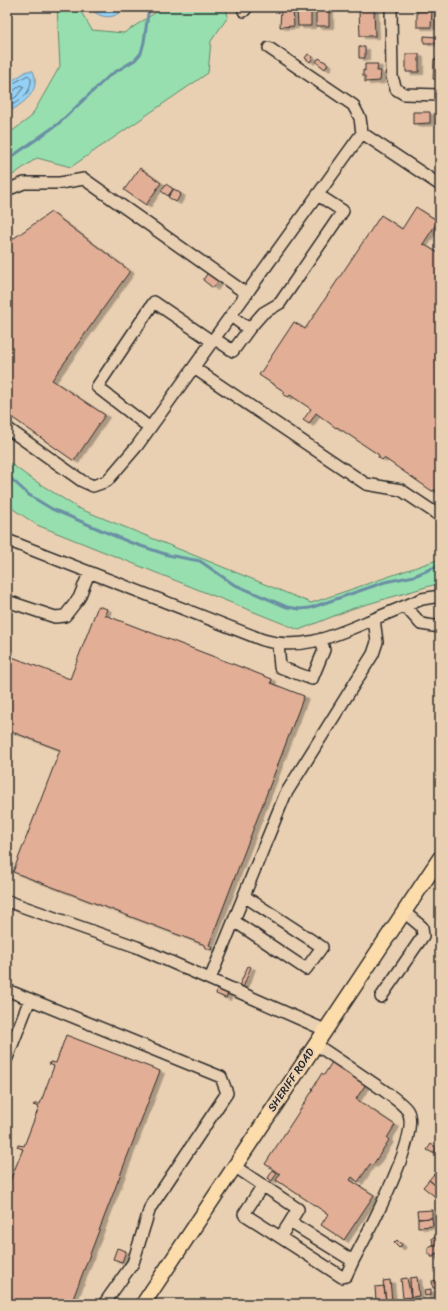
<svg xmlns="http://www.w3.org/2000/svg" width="447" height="1311" viewBox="0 0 447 1311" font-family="Sriracha,sans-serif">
  <defs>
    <filter id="shadow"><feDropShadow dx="4.5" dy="2.5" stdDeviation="0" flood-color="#0004"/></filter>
  </defs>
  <rect width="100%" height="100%" fill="#ead0b2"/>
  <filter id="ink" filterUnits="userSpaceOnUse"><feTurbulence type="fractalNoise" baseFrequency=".025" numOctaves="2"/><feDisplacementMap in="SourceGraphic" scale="8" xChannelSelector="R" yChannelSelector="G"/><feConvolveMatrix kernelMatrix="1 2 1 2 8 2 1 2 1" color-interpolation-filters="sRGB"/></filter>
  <g filter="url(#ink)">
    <path fill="#97dfae" stroke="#61856c" d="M 57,7 L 78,7 L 92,30 L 124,33 L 164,7 L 226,7 L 228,17 L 211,41 L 208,73 L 71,167 L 37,158 L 7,179 L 7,135 L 31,117 L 60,66 Z
      M 7,461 L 29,477 L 78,508 L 311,603 L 440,559 L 440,583 L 354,608 L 299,630 L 37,525 L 7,505 Z"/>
    <path fill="#94d1f5" stroke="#6a8fa4" d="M 90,7 L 124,7 C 116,21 98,19 90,7 Z
      M 27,71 L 33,71 C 42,92 22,104 7,113 L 7,84 Z"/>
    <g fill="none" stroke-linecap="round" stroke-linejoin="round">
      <path stroke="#556d7c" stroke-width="1" d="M 7,87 L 28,75 L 31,78 C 32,94 19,101 7,108
        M 7,92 L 12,92 L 21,85 L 24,87 L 16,97 L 7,102"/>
      <path stroke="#6a8fa4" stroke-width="3" d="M 7,160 L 58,124 L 110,75 L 135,60 L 141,53 L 144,42 L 149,7
        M 7,475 L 29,495 L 52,509 L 129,542 L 168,555 L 200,561 L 233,584 L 287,607 L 300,609 L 310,608 L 385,582 L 414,576 L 440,565"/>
    </g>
    <path fill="#e2ae95" stroke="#2b2b2b" filter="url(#shadow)" d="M 325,7 L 328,7 L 329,9 L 329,26 L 316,26 L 316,9 L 325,9 Z
      M 281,9 L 293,9 L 294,26 L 280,27 Z
      M 297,9 L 311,9 L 311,26 L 298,26 Z
      M 359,10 L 374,10 L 375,36 L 360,36 Z
      M 417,11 L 432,11 L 431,27 L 417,27 Z
      M 424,36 L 438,37 L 438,43 L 424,43 Z
      M 359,47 L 365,47 L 365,58 L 359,58 Z
      M 308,54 L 313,57 L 310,62 L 305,58 Z
      M 406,54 L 419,54 L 419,72 L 406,72 Z
      M 319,58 L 328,64 L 325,69 L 316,62 Z
      M 434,59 L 440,60 L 440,80 L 433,79 Z
      M 365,64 L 378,64 L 377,71 L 381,71 L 380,81 L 365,82 L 365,76 L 363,76 L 363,70 L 365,71 Z
      M 413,112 L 430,112 L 430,123 L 413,124 Z
      M 438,115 L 440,115 L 440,127 L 437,127 Z
      M 140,168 L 161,183 L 146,205 L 124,190 Z
      M 166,184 L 173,189 L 168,196 L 161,191 Z
      M 174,189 L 181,194 L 176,202 L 168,197 Z
      M 416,207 L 438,221 L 423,244 L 440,254 L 440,493 L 435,490 L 432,491 L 384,458 L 382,460 L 378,457 L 379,455 L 337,427 L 336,428 L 316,413 L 309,424 L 303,420 L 311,409 L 290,395 L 288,397 L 283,394 L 285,392 L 259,375 L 294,322 L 305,329 L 381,215 L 402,229 Z
      M 51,212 L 130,271 L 52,380 L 105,415 L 74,461 L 7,414 L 7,243 Z
      M 209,271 L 220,279 L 213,288 L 203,280 Z
      M 98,606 L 107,609 L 105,615 L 272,679 L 271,683 L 304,696 L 209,945 L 213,947 L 212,950 L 204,947 L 205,945 L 13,872 L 60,750 L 7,730 L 7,655 L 70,679 Z
      M 248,966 L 251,967 L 243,988 L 239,986 Z
      M 217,989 L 228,993 L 226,998 L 216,994 Z
      M 66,1035 L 160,1071 L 71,1304 L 7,1304 L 7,1188 L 23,1149 L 17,1147 L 18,1145 L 24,1146 L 39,1107 L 33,1105 L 34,1104 L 40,1104 L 54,1066 L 49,1064 L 50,1062 L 56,1063 Z
      M 332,1062 L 366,1084 L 356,1099 L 395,1125 L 387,1138 L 389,1140 L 373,1165 L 370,1164 L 358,1182 L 352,1177 L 350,1180 L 374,1195 L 344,1240 L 321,1225 L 328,1214 L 276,1180 L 280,1174 L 265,1164 L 313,1090 L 312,1089 L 322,1073 L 324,1075 Z
      M 431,1144 L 437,1148 L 433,1153 L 427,1150 Z
      M 273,1170 L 277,1173 L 272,1181 L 268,1178 Z
      M 434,1174 L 440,1179 L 440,1189 L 429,1180 Z
      M 429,1180 L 440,1189 L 440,1197 L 438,1199 L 423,1187 Z
      M 432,1210 L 432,1218 L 418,1219 L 417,1211 Z
      M 432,1218 L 433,1226 L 418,1227 L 418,1219 Z
      M 440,1237 L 440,1245 L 433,1245 L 432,1238 Z
      M 397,1240 L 402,1245 L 399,1248 L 394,1243 Z
      M 433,1245 L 440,1245 L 440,1253 L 434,1254 L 434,1257 L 431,1257 L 431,1254 L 428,1254 L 428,1247 Z
      M 117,1248 L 126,1251 L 122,1262 L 113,1259 Z
      M 417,1277 L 419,1296 L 411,1297 L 410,1278 Z
      M 407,1278 L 411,1297 L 403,1298 L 401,1279 Z
      M 390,1280 L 392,1301 L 390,1302 L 386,1301 L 383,1281 Z
      M 438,1280 L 440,1280 L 440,1288 L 433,1288 L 432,1281 Z
      M 384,1286 L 386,1300 L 376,1301 L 375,1287 Z
      M 431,1289 L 431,1295 L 425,1296 L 424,1290 Z"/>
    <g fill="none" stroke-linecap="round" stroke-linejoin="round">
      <g stroke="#2b2b2b" stroke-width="14">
        <path id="minor" d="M 391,7 L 392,77 L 396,89 L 404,94 L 440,95
          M 244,11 L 247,7
          M 269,48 L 353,105 L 360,118 L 362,133
          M 7,190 L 24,183 L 60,183 L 84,179 L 247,294
          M 249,329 L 263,313 L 280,303 L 343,211 L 318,195
          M 215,339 L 233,351 L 249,329 L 231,316
          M 194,368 L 366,484 L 401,490 L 440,516
          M 7,428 L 82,481 L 93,486 L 107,481 L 137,446 L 362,133 L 440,185
          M 150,428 L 97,387 L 154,302 L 213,342
          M 7,540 L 263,640 C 304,652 337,634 374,619
          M 7,601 L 55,617 L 65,616 L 79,598 L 89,573
          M 405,606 L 421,624 L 440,627
          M 278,644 L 280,667 L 312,679 L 324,650 L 321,639
          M 7,901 L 137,947 L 325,1030
          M 234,921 L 306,969 L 322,947 L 244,896
          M 210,979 L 285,795 L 373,654 L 377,642 L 374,619 L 422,599 L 440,596
          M 7,990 L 221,1077 L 227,1093 L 150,1208 L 133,1263 L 104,1304
          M 381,997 L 423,936 L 422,927 L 404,912
          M 7,1058 L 30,999
          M 234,1166 L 298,1209 L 290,1222
          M 263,1185 L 244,1214 L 342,1277 L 346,1276 L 353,1261
          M 281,1236 L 290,1222 L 353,1261 C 366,1236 423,1132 407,1110 C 401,1102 393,1098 386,1092 C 363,1076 339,1060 315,1044"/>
      </g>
      <g stroke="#2b2b2b" stroke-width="17">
        <path id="major" d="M 143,1304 L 440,858"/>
      </g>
      <use href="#minor" stroke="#ead0b2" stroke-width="11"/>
      <use href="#major" stroke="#fddcac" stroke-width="14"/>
    </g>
  </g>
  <g text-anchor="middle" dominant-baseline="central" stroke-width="4" stroke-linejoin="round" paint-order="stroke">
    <g font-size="11" fill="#2b2b2b" stroke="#ead0b2">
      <text transform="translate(291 1080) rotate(-56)">SHERIFF ROAD</text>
    </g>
  </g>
  <rect width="447" height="1311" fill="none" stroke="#ead0b2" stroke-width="24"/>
  <rect x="12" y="12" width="423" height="1287" fill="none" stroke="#2b2b2b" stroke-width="1.5" filter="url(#ink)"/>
</svg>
